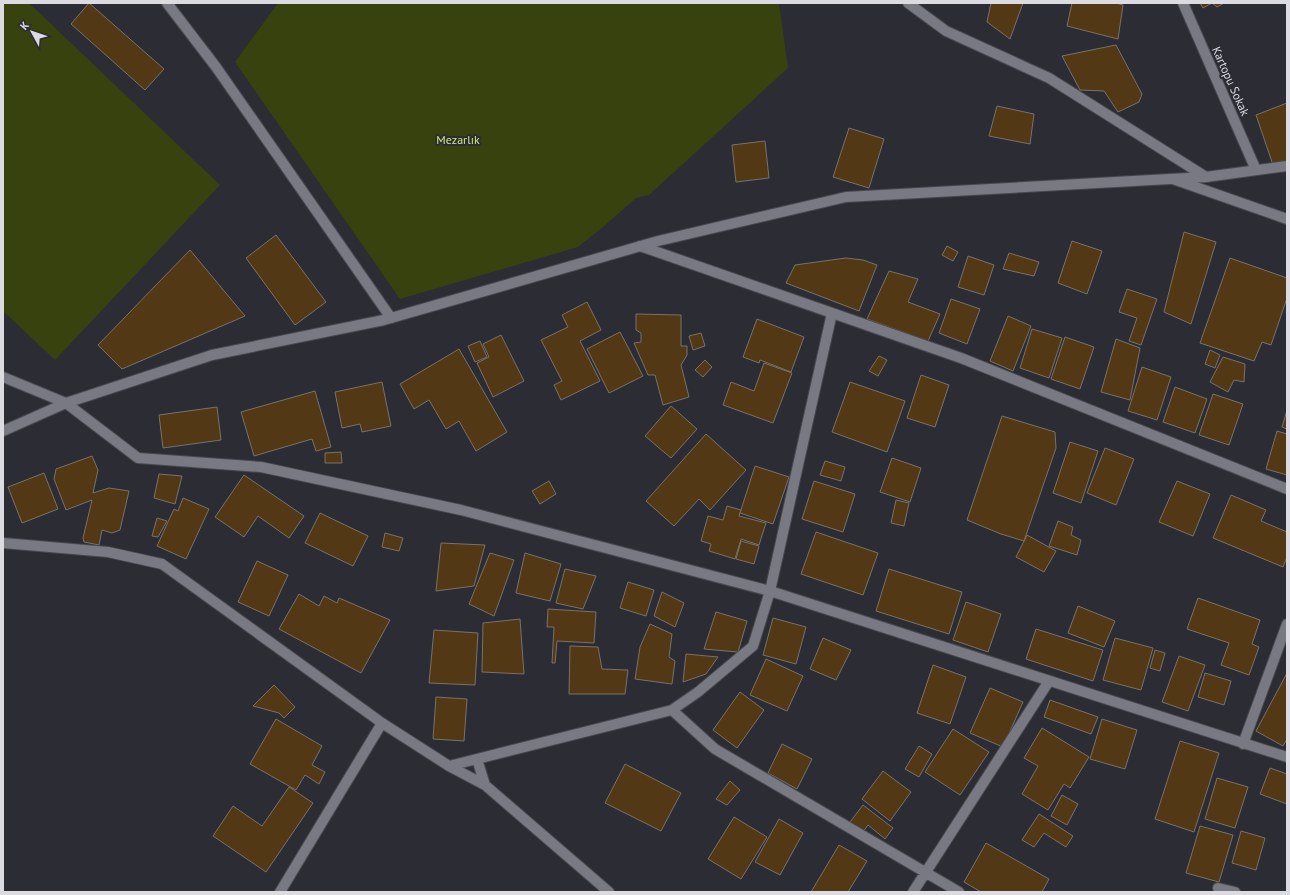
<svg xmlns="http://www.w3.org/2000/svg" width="1290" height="895" viewBox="0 0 1290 895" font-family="'PT Sans',sans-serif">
  <rect width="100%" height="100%" fill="#2c2c34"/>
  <path fill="#37420e" d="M 3,3 L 29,3 L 220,185 L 55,360 L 3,311 Z
    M 278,3 L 779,3 L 788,68 L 649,195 L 636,198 L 603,227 L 578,247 L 400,299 L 235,62 Z"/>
  <path fill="#523814" stroke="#79726a" d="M 89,3 L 164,69 L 145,90 L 71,24 Z
    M 991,3 L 1023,3 L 1010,39 L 987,22 Z
    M 1072,3 L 1116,3 L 1123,5 L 1118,39 L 1067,26 Z
    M 1200,3 L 1224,3 L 1217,7 L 1212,3 L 1203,8 Z
    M 1116,45 L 1142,94 L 1139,102 L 1118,112 L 1104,91 L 1080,90 L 1062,56 Z
    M 1287,103 L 1287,161 L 1273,165 L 1256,115 Z
    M 997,106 L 1034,114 L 1030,144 L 989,136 Z
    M 849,128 L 884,139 L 869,188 L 833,177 Z
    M 765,141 L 769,178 L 736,182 L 732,145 Z
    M 1184,232 L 1216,242 L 1191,324 L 1164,312 Z
    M 276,235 L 326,302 L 295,325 L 246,258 Z
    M 1072,241 L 1102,251 L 1087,294 L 1058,283 Z
    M 947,246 L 958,252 L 953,261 L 942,255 Z
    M 190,250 L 245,316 L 122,369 L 98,345 Z
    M 1009,253 L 1039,262 L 1034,276 L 1003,269 Z
    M 968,256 L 994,265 L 984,295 L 958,287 Z
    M 846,258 L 863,260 L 877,265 L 859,311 L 786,283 L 795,265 Z
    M 1230,258 L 1287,278 L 1287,298 L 1271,345 L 1262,342 L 1254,361 L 1200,343 Z
    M 889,271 L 918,279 L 908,302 L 940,314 L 928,341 L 867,319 Z
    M 1127,289 L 1157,299 L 1141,345 L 1129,341 L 1137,318 L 1119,312 Z
    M 951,299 L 980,309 L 967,344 L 939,333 Z
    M 587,302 L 601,330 L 580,341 L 600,381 L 561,400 L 554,385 L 562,381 L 541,340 L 568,327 L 562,315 Z
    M 636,314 L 681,315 L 681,346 L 687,346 L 687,355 L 681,365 L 689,397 L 663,405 L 655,375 L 648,375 L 634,343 L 641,342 L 641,333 L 636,330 Z
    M 1008,316 L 1031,326 L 1013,371 L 990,361 Z
    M 757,319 L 804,337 L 791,372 L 760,360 L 759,363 L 743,357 Z
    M 1032,329 L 1062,338 L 1049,378 L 1020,368 Z
    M 620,332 L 643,376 L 609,393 L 587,349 Z
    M 701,333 L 705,346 L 693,350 L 689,336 Z
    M 501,335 L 524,381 L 493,397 L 477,363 L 489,357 L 483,344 Z
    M 1065,337 L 1094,347 L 1080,389 L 1051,379 Z
    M 1116,339 L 1140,348 L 1130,400 L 1101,392 Z
    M 480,341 L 487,357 L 475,362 L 468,346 Z
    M 459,349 L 507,432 L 476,451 L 459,421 L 446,429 L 429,400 L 414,409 L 400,384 Z
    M 1210,350 L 1220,355 L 1215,368 L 1205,364 Z
    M 879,356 L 887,360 L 878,376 L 869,371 Z
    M 1223,357 L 1245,364 L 1244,382 L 1234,380 L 1228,392 L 1210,382 Z
    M 705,360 L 712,367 L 703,377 L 695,370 Z
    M 764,363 L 792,373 L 773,423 L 723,405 L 731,382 L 754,391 Z
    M 1142,367 L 1171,377 L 1157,420 L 1128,411 Z
    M 921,375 L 949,385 L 935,427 L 907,418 Z
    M 382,382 L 391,426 L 362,432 L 360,424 L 342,428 L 335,392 Z
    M 850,382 L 905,401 L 887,452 L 832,432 Z
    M 1175,387 L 1207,399 L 1195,433 L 1163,422 Z
    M 315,391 L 331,447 L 316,451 L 312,439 L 254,456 L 241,412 Z
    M 1213,394 L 1243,404 L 1229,445 L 1199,435 Z
    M 671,406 L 697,429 L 671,458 L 645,436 Z
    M 217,407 L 221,440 L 163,448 L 159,415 Z
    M 1287,410 L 1287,429 L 1282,427 Z
    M 1002,416 L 1055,432 L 1056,448 L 1024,541 L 1001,534 L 967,520 Z
    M 1277,431 L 1287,434 L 1287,475 L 1266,469 Z
    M 706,434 L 746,470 L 710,510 L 699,499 L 674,526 L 646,501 Z
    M 1070,442 L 1098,451 L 1081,503 L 1053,493 Z
    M 1105,448 L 1134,459 L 1116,505 L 1087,493 Z
    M 341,452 L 342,463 L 325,463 L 325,453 Z
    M 92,456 L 98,470 L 93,493 L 109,488 L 129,491 L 120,530 L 112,533 L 102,530 L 99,545 L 84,542 L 83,538 L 92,500 L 66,510 L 54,479 L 56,469 Z
    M 892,458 L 921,468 L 910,502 L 880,492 Z
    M 825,461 L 845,467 L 841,481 L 820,475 Z
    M 755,466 L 789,477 L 773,524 L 740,513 Z
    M 44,473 L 58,509 L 22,523 L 8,487 Z
    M 159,474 L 182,476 L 175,504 L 154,498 Z
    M 244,475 L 304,516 L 289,538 L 258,516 L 244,537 L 215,517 Z
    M 549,481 L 556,494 L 540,504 L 532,491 Z
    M 814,481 L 855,494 L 843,532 L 802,519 Z
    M 1177,481 L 1210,494 L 1193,536 L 1159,522 Z
    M 1231,495 L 1266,510 L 1261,521 L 1287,532 L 1287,557 L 1283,567 L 1213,538 Z
    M 183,498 L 209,509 L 186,559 L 157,546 L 174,509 L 178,511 Z
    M 896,500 L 909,503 L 904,526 L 891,523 Z
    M 727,506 L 741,510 L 739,516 L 766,523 L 759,545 L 741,539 L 735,559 L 709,551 L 711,544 L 701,541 L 708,516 L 723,520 Z
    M 320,513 L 368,536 L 353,566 L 305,543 Z
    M 157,518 L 167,521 L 158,537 L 152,536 Z
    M 1058,521 L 1073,527 L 1071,535 L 1081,540 L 1077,555 L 1049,546 Z
    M 816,532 L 878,553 L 863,595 L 801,574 Z
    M 385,533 L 403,538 L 399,551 L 382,547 Z
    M 1027,535 L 1056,551 L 1044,572 L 1016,557 Z
    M 741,541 L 759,546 L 754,564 L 736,559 Z
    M 441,543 L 485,545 L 474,586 L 436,591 Z
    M 490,553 L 514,560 L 494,616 L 469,604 Z
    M 525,553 L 561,564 L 550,601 L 516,593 Z
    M 257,561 L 288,575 L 269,616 L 238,602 Z
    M 565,569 L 596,576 L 583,609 L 556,603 Z
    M 889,569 L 962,592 L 949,634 L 876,611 Z
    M 628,582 L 654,590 L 646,616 L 620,608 Z
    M 662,592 L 684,603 L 675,627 L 654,616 Z
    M 299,594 L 319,606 L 324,596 L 337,603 L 339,598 L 390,620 L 361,673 L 279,629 Z
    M 1198,598 L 1260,620 L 1252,644 L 1259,647 L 1249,675 L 1221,665 L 1229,643 L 1187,629 Z
    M 966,602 L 1001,614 L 988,652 L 953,640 Z
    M 1078,606 L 1115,621 L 1104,647 L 1068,633 Z
    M 548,609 L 596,612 L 594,643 L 557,641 L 555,663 L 552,663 L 554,627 L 547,627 Z
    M 716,612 L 747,621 L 738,652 L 704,649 Z
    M 773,618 L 806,627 L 796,664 L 763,655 Z
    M 520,619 L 524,674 L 482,672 L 483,623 Z
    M 650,624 L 672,634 L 669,657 L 675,661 L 672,684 L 635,679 L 640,647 Z
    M 1036,629 L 1103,650 L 1093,681 L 1026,659 Z
    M 434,630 L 478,633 L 475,685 L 429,683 Z
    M 823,638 L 851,650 L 836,680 L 810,669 Z
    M 1115,638 L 1153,648 L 1141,690 L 1103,680 Z
    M 570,646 L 598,647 L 602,669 L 628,670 L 625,694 L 569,694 Z
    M 1155,650 L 1165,653 L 1160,671 L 1150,668 Z
    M 686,654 L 718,657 L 706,674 L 683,682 Z
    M 1179,656 L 1205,665 L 1188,711 L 1162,702 Z
    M 766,659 L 803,676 L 787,711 L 750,695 Z
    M 933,665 L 966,677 L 950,724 L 917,713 Z
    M 1205,673 L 1231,681 L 1224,705 L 1198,697 Z
    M 1287,673 L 1287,739 L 1283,746 L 1256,731 Z
    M 274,685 L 295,707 L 284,718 L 279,713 L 253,706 Z
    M 990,688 L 1023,702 L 1003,747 L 970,733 Z
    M 740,692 L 764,710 L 737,748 L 713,730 Z
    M 436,697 L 467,699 L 464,741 L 433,739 Z
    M 1050,700 L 1098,717 L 1091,734 L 1044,717 Z
    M 276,719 L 322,746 L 312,765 L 325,772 L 319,784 L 305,775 L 296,790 L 250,764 Z
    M 1102,719 L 1137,730 L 1125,769 L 1090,759 Z
    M 1042,728 L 1089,757 L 1070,788 L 1064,784 L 1048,810 L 1022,794 L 1038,766 L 1024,758 Z
    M 953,729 L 989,752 L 960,795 L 925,772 Z
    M 1180,741 L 1219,753 L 1194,832 L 1155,819 Z
    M 782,744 L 812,759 L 797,789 L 768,773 Z
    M 919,746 L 932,754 L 919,777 L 905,769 Z
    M 625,764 L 681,793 L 661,831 L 605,803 Z
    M 1270,768 L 1287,774 L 1287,804 L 1260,794 Z
    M 883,771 L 911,792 L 890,821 L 862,799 Z
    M 1217,778 L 1248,787 L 1235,828 L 1205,819 Z
    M 730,781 L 740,790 L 727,805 L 716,799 Z
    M 289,787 L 313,803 L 266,872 L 213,836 L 233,806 L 262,826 Z
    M 1062,795 L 1078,804 L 1067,825 L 1051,816 Z
    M 863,805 L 893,828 L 885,839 L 868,825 L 863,832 L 850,822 Z
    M 1039,814 L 1073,836 L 1066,847 L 1044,833 L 1034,847 L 1022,840 Z
    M 734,817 L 767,837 L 741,879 L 708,859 Z
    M 779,819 L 803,833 L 780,875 L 755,862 Z
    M 1200,826 L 1233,835 L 1219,882 L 1186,873 Z
    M 1241,831 L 1265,838 L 1256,870 L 1232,863 Z
    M 986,843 L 1049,879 L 1042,892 L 981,892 L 964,882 Z
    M 839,845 L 867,861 L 848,892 L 811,892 Z"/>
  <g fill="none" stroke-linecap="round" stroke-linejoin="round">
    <g stroke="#48484f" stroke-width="12">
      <path id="minor" d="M 167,3 L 216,67 L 391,318
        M 908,3 L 946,31 L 1049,78 L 1206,177
        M 1183,3 L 1256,170
        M 1173,179 L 1287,219
        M 640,246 L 961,358 L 1287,489
        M 3,377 L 66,403 L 138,458 L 261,467 L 461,510 L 770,591 L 1287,757
        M 3,543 L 108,552 L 162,564 L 382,723 L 449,766 L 485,785 L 609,892
        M 672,710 L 715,749 L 959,892
        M 1243,744 L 1287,624
        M 477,759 L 485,785
        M 449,766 L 672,710 L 698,692 L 753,646 L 770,591 L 832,313
        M 1218,888 L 1235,892
        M 280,892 L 382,723
        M 913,892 L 1049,681"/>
    </g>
    <g stroke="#48484f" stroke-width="12">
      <path id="tertiary" d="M 3,431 L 66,403 L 212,355 L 384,320 L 658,241 L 846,197 L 1206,177 L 1287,166"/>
    </g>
    <use href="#minor" stroke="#797983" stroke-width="10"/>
    <use href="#tertiary" stroke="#797983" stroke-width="10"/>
  </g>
  <g text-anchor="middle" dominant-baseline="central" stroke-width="4" stroke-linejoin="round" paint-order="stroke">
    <g font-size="12" fill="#dbdbe1" stroke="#2c2c34">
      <text transform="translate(1231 81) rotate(66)">Kartopu Sokak</text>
    </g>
    <g font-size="12" fill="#cfe87f" stroke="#2c2c34">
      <text x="458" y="139">Mezarlık</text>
    </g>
  </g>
  <rect width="1290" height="895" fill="none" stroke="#dbdbe1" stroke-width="8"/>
  <g transform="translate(32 32) rotate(310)" stroke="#2c2c34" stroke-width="3" paint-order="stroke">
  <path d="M0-3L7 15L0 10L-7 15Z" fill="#dbdbe1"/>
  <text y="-6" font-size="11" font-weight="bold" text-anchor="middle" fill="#dbdbe1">K</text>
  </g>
</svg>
